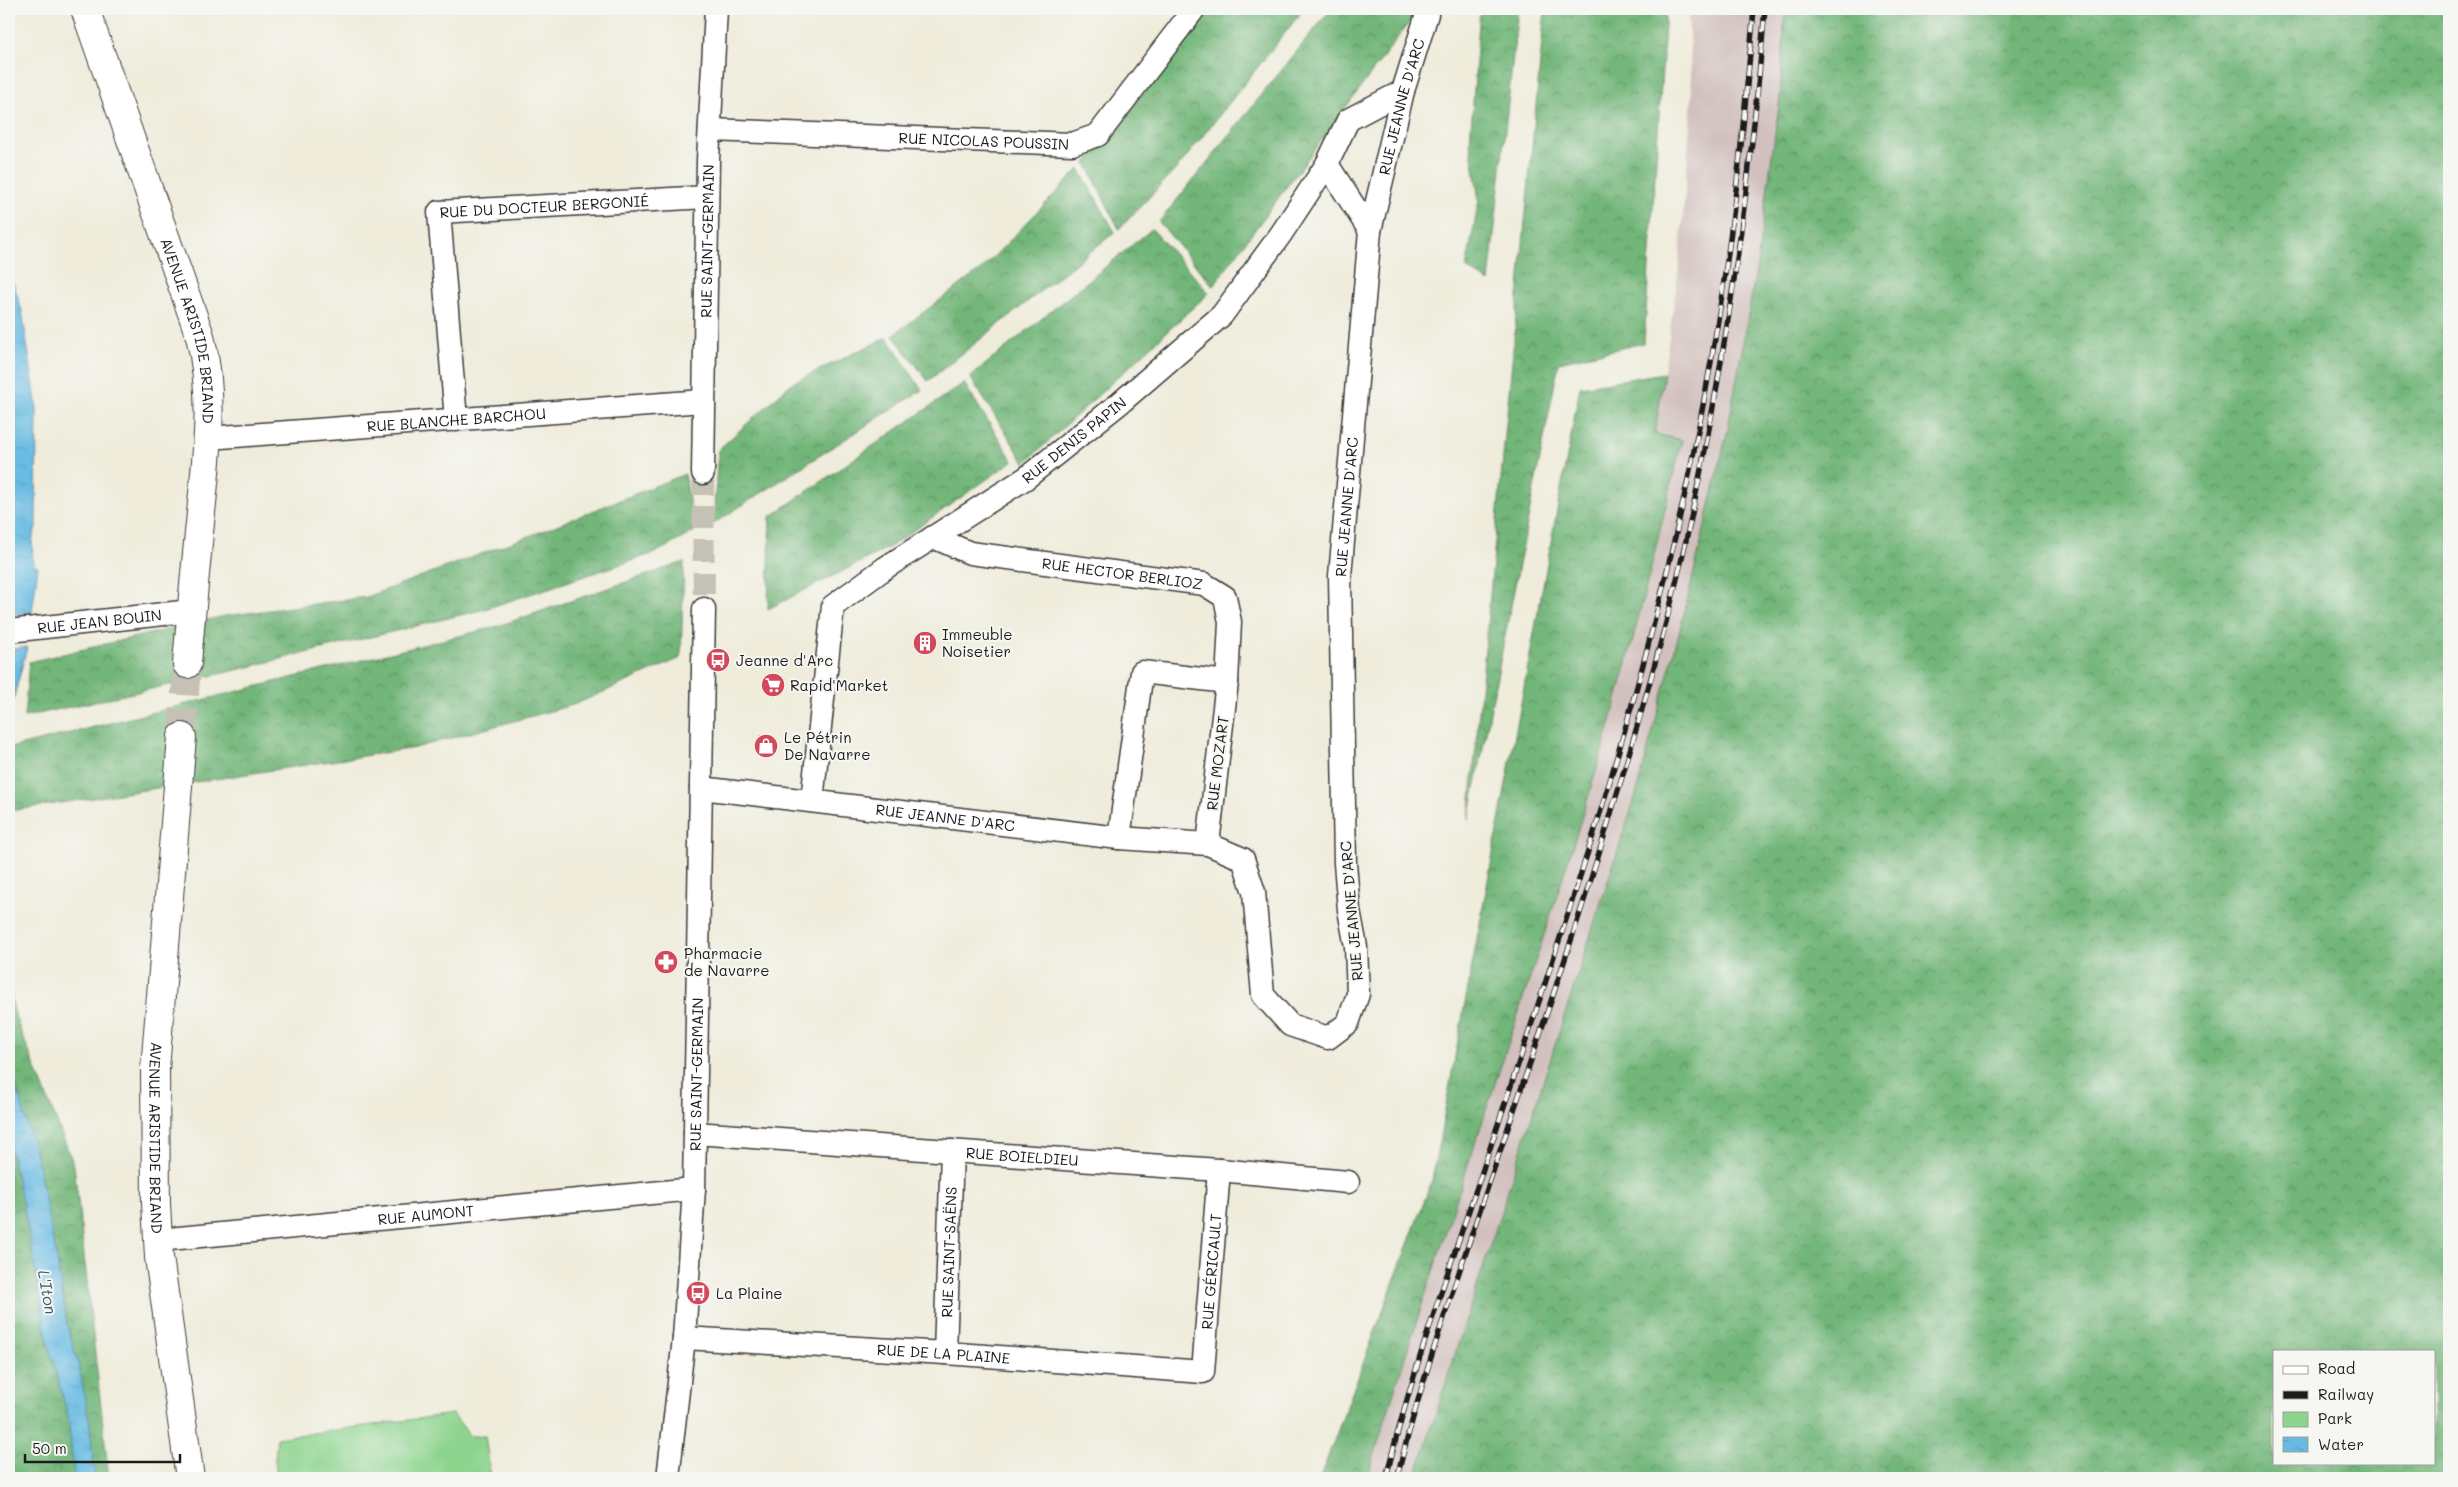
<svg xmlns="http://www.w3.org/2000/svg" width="2458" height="1487" viewBox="0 0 2458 1487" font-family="Mali,sans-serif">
  <defs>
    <pattern id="forest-crowns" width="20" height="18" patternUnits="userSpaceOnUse" patternTransform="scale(1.25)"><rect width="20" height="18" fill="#72b679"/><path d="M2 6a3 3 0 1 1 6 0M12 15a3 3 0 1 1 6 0" fill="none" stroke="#5d9362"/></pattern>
    <pattern id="water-ripples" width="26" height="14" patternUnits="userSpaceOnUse" patternTransform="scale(1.25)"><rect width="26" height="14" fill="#67bbe3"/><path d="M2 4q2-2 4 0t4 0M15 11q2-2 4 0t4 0" fill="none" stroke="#59a0c2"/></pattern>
  </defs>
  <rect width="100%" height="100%" fill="#f6f6f2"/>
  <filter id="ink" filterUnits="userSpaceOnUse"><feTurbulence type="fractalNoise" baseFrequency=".02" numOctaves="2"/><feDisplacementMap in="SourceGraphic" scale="10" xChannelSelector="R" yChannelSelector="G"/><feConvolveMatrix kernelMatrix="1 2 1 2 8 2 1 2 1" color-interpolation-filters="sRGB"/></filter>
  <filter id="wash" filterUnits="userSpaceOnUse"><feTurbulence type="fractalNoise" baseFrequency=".0096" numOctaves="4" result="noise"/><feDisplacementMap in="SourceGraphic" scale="20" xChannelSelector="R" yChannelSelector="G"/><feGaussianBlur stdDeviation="1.12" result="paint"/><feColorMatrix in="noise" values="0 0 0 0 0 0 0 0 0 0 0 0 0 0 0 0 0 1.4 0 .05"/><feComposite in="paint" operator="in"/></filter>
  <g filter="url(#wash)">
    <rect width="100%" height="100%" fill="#efecdb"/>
    <path fill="#d1c0bd" d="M 1688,9 L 1785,9 L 1780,98 L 1757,265 L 1727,433 L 1684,614 L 1636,794 L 1415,1478 L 1367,1478 L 1407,1349 L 1592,786 L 1641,606 L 1682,440 L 1655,434 L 1679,267 L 1692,97 Z"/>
    <path fill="#8dd48e" stroke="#547855" d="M 453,1414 L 470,1436 L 485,1436 L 491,1478 L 277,1478 L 275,1459 L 277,1438 Z"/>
    <path fill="url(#forest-crowns)" stroke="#47694a" fill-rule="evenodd" d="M 1212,9 L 1304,9 L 1179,166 L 1119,229 L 1086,163 Z
      M 1331,9 L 1419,9 L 1213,286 L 1159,222 Z
      M 1480,9 L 1518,9 L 1489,282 L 1466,268 L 1479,200 L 1470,143 Z
      M 1545,9 L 1666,9 L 1644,343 L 1559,362 L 1469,819 Z
      M 1785,9 L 2449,9 L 2449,1478 L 1415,1478 L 1636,794 L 1684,614 L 1727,433 L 1757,265 L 1780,98 ZM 2274,1351 L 2434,1351 L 2434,1463 L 2274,1463 Z
      M 1079,169 L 1115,232 L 928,381 L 893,335 L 983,268 Z
      M 1152,229 L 1209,293 L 1025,463 L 970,377 Z
      M 887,337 L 922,390 L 713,524 L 718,450 L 792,383 Z
      M 1664,373 L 1655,434 L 1682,440 C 1653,556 1627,674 1591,788 C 1519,1019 1438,1247 1367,1478 L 1320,1478 L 1432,1180 L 1580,387 Z
      M 964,383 L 1013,461 L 890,547 L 768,609 L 770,517 Z
      M 685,474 L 694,532 L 655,553 L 485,609 L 228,672 L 24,717 L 29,662 L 225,616 L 366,597 L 537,533 Z
      M 684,562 L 681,658 L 576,704 L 415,748 L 9,811 L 10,748 L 495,627 Z
      M 9,986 L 16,1019 L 74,1165 L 109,1478 L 9,1478 Z"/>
    <path fill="url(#water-ripples)" stroke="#426c80" d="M 9,269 L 22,311 L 37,408 L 36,527 L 32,541 L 33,566 L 38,566 L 32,612 L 9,615 Z
      M 27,647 L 12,705 L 9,705 L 9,650 Z
      M 9,1062 L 36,1154 L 57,1259 L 67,1324 L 79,1367 L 90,1425 L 95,1478 L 74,1478 L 68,1416 L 48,1343 L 27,1224 L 9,1143 Z"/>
  </g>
  <g filter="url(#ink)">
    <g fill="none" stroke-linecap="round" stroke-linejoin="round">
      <path stroke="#c5c2b5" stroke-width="22" stroke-dasharray="22 11" stroke-linecap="butt" d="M 703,473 L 704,609"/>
      <path stroke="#c5c2b5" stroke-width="28" stroke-dasharray="28 14" stroke-linecap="butt" d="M 182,737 L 187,664"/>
      <g stroke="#3c3b39" stroke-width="25">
        <g id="minor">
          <path id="s1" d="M 710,130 L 1072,144 L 1098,135 L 1194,9"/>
          <path d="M 1327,164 L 1370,231"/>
          <path id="s2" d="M 456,420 L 439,212 L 707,197"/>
          <path id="s3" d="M 208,438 L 703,401"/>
          <path id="s4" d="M 703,473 L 708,160 L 716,9"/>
          <path id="s5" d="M 933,537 L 970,553 L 1204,584 L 1225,597 L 1230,622 L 1227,682 L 1208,844"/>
          <path id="s6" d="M 9,631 L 191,611"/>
          <path id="s7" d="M 701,788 L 1119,838 L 1208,844 L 1243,859 L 1254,892 L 1263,995 L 1290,1025 L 1328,1038 L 1348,1023 L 1358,994 L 1356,947 L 1349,910 L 1345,863 L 1340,576 L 1370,231 L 1403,91 L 1427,14"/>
          <path id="s8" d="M 812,801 L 833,606 L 885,568 L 1026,478 L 1120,403 L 1222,315 L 1281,234 L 1327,164 L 1348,120 L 1403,91"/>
          <path d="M 1119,838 L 1142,672 L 1227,682"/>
          <path id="s9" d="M 695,1133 L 1219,1170 L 1348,1182"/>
          <path id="s10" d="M 158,1240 L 694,1189"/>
          <path id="s11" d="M 684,1338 L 945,1353 L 1203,1372 L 1219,1170"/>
          <path id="s12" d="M 945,1353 L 952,1151"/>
          <path id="s13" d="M 668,1478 L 684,1338 L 694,1189 L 704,609"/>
        </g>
      </g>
      <g stroke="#3c3b39" stroke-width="30">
        <g id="major">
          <path id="s14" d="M 85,9 L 200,336 C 215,397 207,452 201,513 C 196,563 191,614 187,664"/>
          <path id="s15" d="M 182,737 L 155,1069 L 156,1204 L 159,1257 L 190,1478"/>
        </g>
      </g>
      <use href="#minor" stroke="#fff" stroke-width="22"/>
      <use href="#major" stroke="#fff" stroke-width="28"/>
      <g stroke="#1c1c1c" stroke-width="5.5">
        <path id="rail" d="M 1386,1478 C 1410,1379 1444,1283 1477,1187 C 1519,1061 1562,936 1601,810 C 1655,634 1699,456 1725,274 C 1738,186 1746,98 1754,9
          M 1397,1478 C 1420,1384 1452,1293 1483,1201 C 1527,1071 1573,941 1612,810 C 1639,722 1665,634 1685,545 C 1725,368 1750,189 1765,9"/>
      </g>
      <use href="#rail" stroke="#f6f6f2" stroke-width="4" stroke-dasharray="11" stroke-linecap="butt"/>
    </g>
  </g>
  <defs>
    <g id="building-disc" transform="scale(1.25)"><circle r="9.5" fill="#d1495b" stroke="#f6f6f2"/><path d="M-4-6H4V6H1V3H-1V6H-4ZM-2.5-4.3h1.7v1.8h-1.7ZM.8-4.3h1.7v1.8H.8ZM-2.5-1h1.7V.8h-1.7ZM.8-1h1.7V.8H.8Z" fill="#fff"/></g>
    <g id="bus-disc" transform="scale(1.25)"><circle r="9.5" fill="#d1495b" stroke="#f6f6f2"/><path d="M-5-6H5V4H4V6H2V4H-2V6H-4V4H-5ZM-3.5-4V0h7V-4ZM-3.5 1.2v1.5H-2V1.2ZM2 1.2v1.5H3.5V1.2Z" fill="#fff"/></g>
    <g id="supermarket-disc" transform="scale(1.25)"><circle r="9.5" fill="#d1495b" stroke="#f6f6f2"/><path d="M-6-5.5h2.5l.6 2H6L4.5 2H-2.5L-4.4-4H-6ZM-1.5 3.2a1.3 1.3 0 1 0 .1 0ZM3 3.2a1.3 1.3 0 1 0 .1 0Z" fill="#fff"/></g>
    <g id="shop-disc" transform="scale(1.25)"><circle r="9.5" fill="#d1495b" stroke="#f6f6f2"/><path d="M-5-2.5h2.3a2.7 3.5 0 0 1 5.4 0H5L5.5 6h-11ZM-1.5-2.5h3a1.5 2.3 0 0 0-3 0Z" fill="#fff"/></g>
    <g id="pharmacy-disc" transform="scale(1.25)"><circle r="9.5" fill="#d1495b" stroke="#f6f6f2"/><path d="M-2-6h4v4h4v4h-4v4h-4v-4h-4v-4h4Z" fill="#fff"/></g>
  </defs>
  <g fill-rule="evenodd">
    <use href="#building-disc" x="925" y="643"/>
    <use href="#bus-disc" x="718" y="660"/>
    <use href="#supermarket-disc" x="773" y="685"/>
    <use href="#shop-disc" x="766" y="746"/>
    <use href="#pharmacy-disc" x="666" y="962"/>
    <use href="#bus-disc" x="698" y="1293"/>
  </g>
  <g text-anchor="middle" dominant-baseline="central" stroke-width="4" stroke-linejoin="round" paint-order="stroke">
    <g font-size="15" fill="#1c1c1c" stroke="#f6f6f2">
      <text stroke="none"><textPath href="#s7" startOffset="1716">RUE JEANNE D'ARC</textPath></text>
      <text stroke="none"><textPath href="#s1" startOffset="274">RUE NICOLAS POUSSIN</textPath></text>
      <text stroke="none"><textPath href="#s2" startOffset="314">RUE DU DOCTEUR BERGONIÉ</textPath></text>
      <text stroke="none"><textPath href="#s4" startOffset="232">RUE SAINT-GERMAIN</textPath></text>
      <text stroke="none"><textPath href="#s14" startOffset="339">AVENUE ARISTIDE BRIAND</textPath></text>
      <text stroke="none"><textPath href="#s3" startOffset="249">RUE BLANCHE BARCHOU</textPath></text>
      <text stroke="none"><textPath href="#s8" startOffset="489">RUE DENIS PAPIN</textPath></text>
      <text stroke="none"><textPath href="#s7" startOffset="1311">RUE JEANNE D'ARC</textPath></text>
      <text stroke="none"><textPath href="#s5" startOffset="194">RUE HECTOR BERLIOZ</textPath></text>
      <text stroke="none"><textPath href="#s6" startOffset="91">RUE JEAN BOUIN</textPath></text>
      <text transform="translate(1217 763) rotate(-83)">RUE MOZART</text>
      <text stroke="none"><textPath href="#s7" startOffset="246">RUE JEANNE D'ARC</textPath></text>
      <text transform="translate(1351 911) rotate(-95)">RUE JEANNE D'ARC</text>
      <text stroke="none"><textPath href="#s13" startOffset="405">RUE SAINT-GERMAIN</textPath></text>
      <text stroke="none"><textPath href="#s15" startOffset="402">AVENUE ARISTIDE BRIAND</textPath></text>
      <text stroke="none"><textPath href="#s9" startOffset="328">RUE BOIELDIEU</textPath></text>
      <text stroke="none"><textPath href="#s10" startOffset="269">RUE AUMONT</textPath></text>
      <text stroke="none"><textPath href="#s12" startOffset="101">RUE SAINT-SAËNS</textPath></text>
      <text stroke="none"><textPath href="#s11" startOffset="621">RUE GÉRICAULT</textPath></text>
      <text stroke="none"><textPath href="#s11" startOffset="260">RUE DE LA PLAINE</textPath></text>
    </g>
    <g font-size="15" fill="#1c1c1c" stroke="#f6f6f2" text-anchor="start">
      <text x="942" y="634">Immeuble<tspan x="942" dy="17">Noisetier</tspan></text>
      <text x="736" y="660">Jeanne d'Arc</text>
      <text x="790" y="685">Rapid'Market</text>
      <text x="784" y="737">Le Pétrin<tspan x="784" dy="17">De Navarre</tspan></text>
      <text x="684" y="953">Pharmacie<tspan x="684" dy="17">de Navarre</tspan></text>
      <text x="716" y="1293">La Plaine</text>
    </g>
    <g font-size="16" font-style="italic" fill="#3a5c6c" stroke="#f6f6f2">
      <text transform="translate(48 1292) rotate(80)">L'Iton</text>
    </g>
  </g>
  <rect width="2458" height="1487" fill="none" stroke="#f6f6f2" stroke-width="30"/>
  <rect x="2273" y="1350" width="162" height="115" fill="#f6f6f2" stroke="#9f9f9c"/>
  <rect x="2283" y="1366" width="25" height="8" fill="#ffffff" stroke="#9f9f9c"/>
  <text x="2318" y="1374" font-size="15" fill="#1c1c1c">Road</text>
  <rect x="2283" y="1391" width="25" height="8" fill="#1c1c1c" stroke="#9f9f9c"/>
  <text x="2318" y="1400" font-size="15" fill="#1c1c1c">Railway</text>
  <rect x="2283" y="1412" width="25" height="15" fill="#8dd48e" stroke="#9f9f9c"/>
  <text x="2318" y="1424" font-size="15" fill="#1c1c1c">Park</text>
  <rect x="2283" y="1437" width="25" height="15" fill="url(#water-ripples)" stroke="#9f9f9c"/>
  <text x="2318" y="1450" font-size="15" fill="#1c1c1c">Water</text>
  <path d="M25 1454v8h155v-8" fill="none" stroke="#1c1c1c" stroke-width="2.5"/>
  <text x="32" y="1454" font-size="15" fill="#1c1c1c" stroke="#f6f6f2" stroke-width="4" paint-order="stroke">50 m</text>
</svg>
